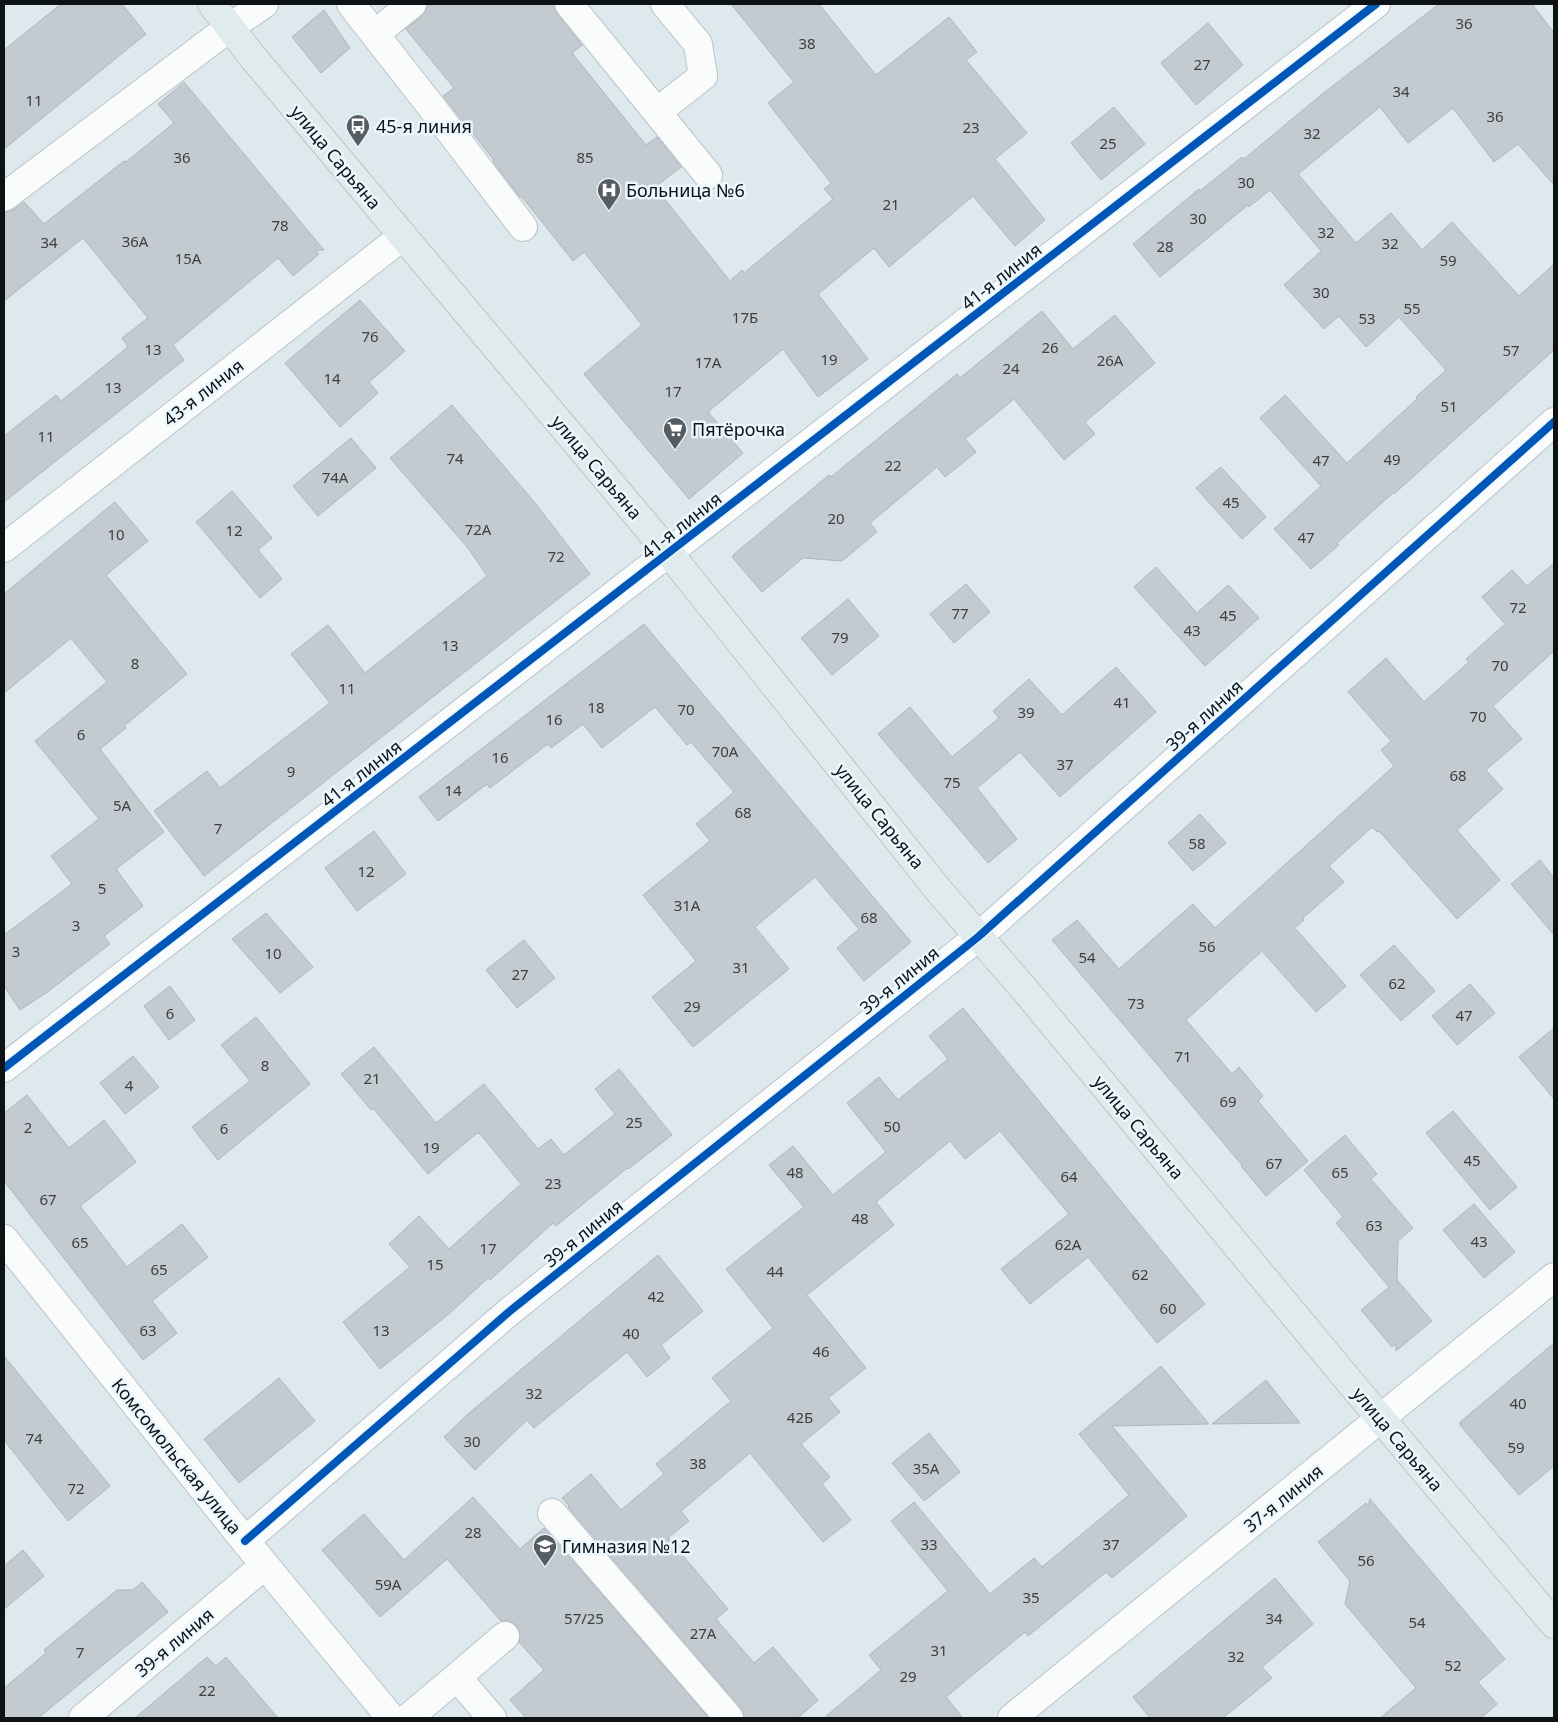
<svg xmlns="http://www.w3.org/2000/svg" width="1558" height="1722" viewBox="0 0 1558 1722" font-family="'Noto Sans',sans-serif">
  <rect width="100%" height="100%" fill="#dee9ee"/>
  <path fill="#c3cad0" stroke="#afb6bb" d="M 61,4 L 122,4 L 146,34 L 4,149 L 4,50 Z
    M 427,4 L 552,4 L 557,14 L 582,45 L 572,53 L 646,145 L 657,137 L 681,167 L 655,187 L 730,281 L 742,270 L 744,273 L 833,199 L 824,189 L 831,183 L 768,103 L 794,82 L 731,4 L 819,4 L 876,75 L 949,17 L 977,52 L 966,60 L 1027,133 L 995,159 L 1045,220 L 1015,246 L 973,196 L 889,267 L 874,248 L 818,294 L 868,359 L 818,397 L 783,349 L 708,412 L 743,453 L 689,499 L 584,374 L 642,325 L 584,252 L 573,261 L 522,197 L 520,197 L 494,163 L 493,159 L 443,96 L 454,88 L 406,29 L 422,16 L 426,10 Z
    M 1439,4 L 1532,4 L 1554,33 L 1554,185 L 1518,144 L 1494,162 L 1453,108 L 1408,143 L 1380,107 L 1298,174 L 1356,243 L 1391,213 L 1422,250 L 1452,222 L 1519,296 L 1554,264 L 1554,350 L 1394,494 L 1393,493 L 1337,543 L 1339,545 L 1311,569 L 1274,529 L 1321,486 L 1260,418 L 1285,395 L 1347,463 L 1417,399 L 1416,397 L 1446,370 L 1399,317 L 1366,347 L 1339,316 L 1324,329 L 1284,285 L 1321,251 L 1270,190 L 1249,207 L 1248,205 L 1160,277 L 1133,244 L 1199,189 L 1200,191 L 1242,157 L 1244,159 L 1321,95 Z
    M 324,10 L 350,48 L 321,73 L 292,37 Z
    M 1208,23 L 1243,65 L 1196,105 L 1161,63 Z
    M 184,82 L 324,250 L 316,250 L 319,254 L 293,276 L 278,258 L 173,345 L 184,360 L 4,502 L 4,436 L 56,395 L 61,401 L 128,347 L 122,338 L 148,318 L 83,238 L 4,301 L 4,212 L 13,210 L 24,202 L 44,224 L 124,161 L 126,162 L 174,123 L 158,104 Z
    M 1114,107 L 1145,144 L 1101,180 L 1071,143 Z
    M 360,300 L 405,351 L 369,382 L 378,393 L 340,427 L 285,363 Z
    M 1042,311 L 1073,349 L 1115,315 L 1155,363 L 1085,422 L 1095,434 L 1064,460 L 1014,399 L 965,439 L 976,452 L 945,477 L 937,467 L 870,523 L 877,532 L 842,561 L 803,558 L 762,592 L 732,557 L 735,555 L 733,555 L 829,475 L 831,477 L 957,374 L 960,378 Z
    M 452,405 L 535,503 L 590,574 L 204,876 L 154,811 L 207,771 L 220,788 L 330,703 L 291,654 L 328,625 L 365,673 L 487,576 L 468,548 L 390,458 Z
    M 351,438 L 376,468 L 318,516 L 293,486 Z
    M 1221,467 L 1266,517 L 1242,539 L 1196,488 Z
    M 232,491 L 272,538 L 258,550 L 282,579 L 260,598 L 196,522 Z
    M 115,502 L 148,541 L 106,575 L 187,674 L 124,726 L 126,728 L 100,749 L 164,832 L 116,869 L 143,906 L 104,936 L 110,944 L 46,993 L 20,1010 L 4,986 L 4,935 L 72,884 L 51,856 L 99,819 L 35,741 L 107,682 L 71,638 L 4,693 L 4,594 Z
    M 1554,563 L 1554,651 L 1493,706 L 1522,739 L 1486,770 L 1503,789 L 1457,830 L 1500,880 L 1457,919 L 1379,831 L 1377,832 L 1372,827 L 1329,866 L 1344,882 L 1303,918 L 1304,920 L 1295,928 L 1346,986 L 1316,1012 L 1262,951 L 1186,1020 L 1232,1074 L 1239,1067 L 1263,1096 L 1258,1101 L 1308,1161 L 1266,1196 L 1241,1166 L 1242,1165 L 1052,940 L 1077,920 L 1119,969 L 1193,904 L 1215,928 L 1394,766 L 1381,750 L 1391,741 L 1348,692 L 1386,658 L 1424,702 L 1469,662 L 1466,659 L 1505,624 L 1482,597 L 1512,570 L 1527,586 Z
    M 1156,567 L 1197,613 L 1228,585 L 1259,618 L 1205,666 L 1134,587 Z
    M 966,584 L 990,612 L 954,643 L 930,614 Z
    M 848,599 L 879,636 L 832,675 L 801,638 Z
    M 644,624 L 911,942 L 864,981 L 837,948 L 859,929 L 815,877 L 755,927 L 789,969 L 693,1047 L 652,997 L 696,961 L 643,895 L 710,841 L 696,824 L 734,792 L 691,742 L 687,745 L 655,707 L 602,748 L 583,724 L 551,748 L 548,744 L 490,788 L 487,784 L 438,821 L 419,797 Z
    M 1116,667 L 1156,712 L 1060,797 L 1020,752 L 977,788 L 1017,839 L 988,863 L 878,734 L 910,707 L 952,757 L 999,718 L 993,711 L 1029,679 L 1062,715 Z
    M 1200,814 L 1226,843 L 1193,871 L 1168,843 Z
    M 374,831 L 406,874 L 357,911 L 325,868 Z
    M 1540,860 L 1554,878 L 1554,935 L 1511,884 Z
    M 266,913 L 313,967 L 280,993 L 232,939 Z
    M 524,940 L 555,978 L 517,1008 L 486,970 Z
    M 1394,945 L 1435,991 L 1401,1021 L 1360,975 Z
    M 1470,984 L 1495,1013 L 1457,1045 L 1432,1016 Z
    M 170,986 L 195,1020 L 169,1040 L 144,1006 Z
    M 963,1008 L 1205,1304 L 1157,1343 L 1088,1257 L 1030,1304 L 1001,1269 L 1069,1214 L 1000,1131 L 965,1159 L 950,1141 L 876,1202 L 894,1225 L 807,1295 L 866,1368 L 828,1398 L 840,1412 L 801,1444 L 830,1477 L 822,1484 L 851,1520 L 823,1542 L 750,1453 L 681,1511 L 689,1521 L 668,1538 L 728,1609 L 716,1619 L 754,1663 L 773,1647 L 818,1700 L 798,1718 L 744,1718 L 741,1708 L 568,1507 L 569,1506 L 562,1498 L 591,1474 L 621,1510 L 664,1474 L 656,1464 L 731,1401 L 712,1378 L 773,1328 L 726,1269 L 804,1207 L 769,1165 L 793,1146 L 833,1195 L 886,1152 L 847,1103 L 879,1077 L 898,1100 L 948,1059 L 929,1036 Z
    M 256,1017 L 310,1084 L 218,1160 L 192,1127 L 250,1081 L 221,1045 Z
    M 1554,1028 L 1554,1099 L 1519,1057 Z
    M 374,1047 L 436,1123 L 484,1084 L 538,1149 L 551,1139 L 564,1155 L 615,1114 L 595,1089 L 619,1069 L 672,1135 L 628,1169 L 627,1168 L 556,1226 L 553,1223 L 490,1280 L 488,1278 L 450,1313 L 380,1369 L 343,1322 L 410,1267 L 389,1244 L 419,1216 L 449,1249 L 521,1184 L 480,1134 L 477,1133 L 428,1174 L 373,1108 L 371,1110 L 341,1074 Z
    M 133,1056 L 159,1087 L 125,1114 L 100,1083 Z
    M 27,1095 L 69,1148 L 104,1120 L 136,1162 L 80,1206 L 127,1267 L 182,1224 L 208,1257 L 152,1301 L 177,1333 L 143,1360 L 4,1181 L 4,1113 Z
    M 1453,1111 L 1517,1187 L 1490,1210 L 1426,1133 Z
    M 1345,1135 L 1377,1174 L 1371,1179 L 1413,1228 L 1398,1241 L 1397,1280 L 1432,1321 L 1396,1351 L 1396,1344 L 1392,1347 L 1361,1310 L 1389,1287 L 1336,1223 L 1343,1217 L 1304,1170 Z
    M 1474,1204 L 1515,1252 L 1484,1278 L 1443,1230 Z
    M 658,1255 L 703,1311 L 661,1345 L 670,1358 L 647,1377 L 627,1352 L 534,1428 L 527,1420 L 475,1470 L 444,1437 L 468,1414 Z
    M 1554,1343 L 1554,1466 L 1519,1495 L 1460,1425 L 1462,1423 L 1459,1423 Z
    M 4,1356 L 110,1486 L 68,1521 L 4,1440 Z
    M 1161,1366 L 1209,1424 L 1112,1426 L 1187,1516 L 1112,1578 L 1106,1572 L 1028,1636 L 1025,1632 L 946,1697 L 963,1718 L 824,1718 L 881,1670 L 869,1655 L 948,1591 L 891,1521 L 914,1502 L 990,1594 L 1034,1558 L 1042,1567 L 1129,1495 L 1079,1434 Z
    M 279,1378 L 315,1421 L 239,1483 L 204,1439 Z
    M 1266,1380 L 1300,1423 L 1212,1424 Z
    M 929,1433 L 960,1472 L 924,1501 L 892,1463 Z
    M 473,1497 L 520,1549 L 544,1528 L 709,1718 L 526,1718 L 510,1700 L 544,1670 L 519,1642 L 520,1634 L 517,1626 L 510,1621 L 501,1621 L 447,1559 L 380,1617 L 322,1550 L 364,1514 L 404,1560 Z
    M 1370,1499 L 1505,1659 L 1478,1682 L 1497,1704 L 1481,1718 L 1380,1718 L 1416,1688 L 1345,1604 L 1350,1581 L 1318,1542 L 1366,1503 L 1368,1506 Z
    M 23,1550 L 44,1576 L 4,1609 L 4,1566 Z
    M 1275,1578 L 1313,1624 L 1262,1667 L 1272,1678 L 1223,1718 L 1150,1718 L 1133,1697 Z
    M 142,1582 L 168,1612 L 38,1718 L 4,1718 L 4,1688 L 46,1653 L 44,1650 L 117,1590 L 133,1590 Z
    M 207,1657 L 216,1666 L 226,1657 L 278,1718 L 135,1718 Z"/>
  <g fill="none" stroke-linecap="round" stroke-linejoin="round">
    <g stroke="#bbc3c8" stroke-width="30">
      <path id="minor" d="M 351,4 L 430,105 L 523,227
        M 569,4 L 708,175
        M 375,34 L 412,4
        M 657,112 L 703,76 L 698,44 L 665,4
        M 4,197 L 230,27 L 264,4
        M 4,548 L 403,236
        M 4,1068 L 1376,4
        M 4,1239 L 245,1541 L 391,1718
        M 552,1513 L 729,1718
        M 245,1541 L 510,1311 L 978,937 L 1554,422
        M 457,1677 L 505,1636
        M 83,1718 L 265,1565
        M 408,1718 L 457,1677 L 492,1718
        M 1012,1718 L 1554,1277"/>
    </g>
    <g stroke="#bec3c6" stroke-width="30">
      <path id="major" d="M 212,4 L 251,55 L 669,553 L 940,892 L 1025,990 L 1354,1387 L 1554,1624"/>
    </g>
    <use href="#minor" stroke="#fafcfc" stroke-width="28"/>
    <use href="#major" stroke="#dfebec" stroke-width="28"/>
    <g stroke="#ebf7fd" stroke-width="11">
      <path id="cycleway" d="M 4,1068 L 1376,4
        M 245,1541 L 510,1311 L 978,937 L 1554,422"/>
    </g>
    <use href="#cycleway" stroke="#0057b8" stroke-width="8"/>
  </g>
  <defs>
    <g id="bus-pin" transform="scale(1.25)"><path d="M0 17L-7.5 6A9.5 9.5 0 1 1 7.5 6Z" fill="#565d62" stroke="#ebf7fd"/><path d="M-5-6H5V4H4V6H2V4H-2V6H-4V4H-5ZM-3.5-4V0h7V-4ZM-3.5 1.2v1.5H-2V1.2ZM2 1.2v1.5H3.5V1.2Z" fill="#fff"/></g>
    <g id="hospital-pin" transform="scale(1.25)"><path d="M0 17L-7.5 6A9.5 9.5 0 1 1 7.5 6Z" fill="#565d62" stroke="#ebf7fd"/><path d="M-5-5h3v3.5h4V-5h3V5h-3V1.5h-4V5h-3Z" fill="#fff"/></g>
    <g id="supermarket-pin" transform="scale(1.25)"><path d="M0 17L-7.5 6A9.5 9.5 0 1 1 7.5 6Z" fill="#565d62" stroke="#ebf7fd"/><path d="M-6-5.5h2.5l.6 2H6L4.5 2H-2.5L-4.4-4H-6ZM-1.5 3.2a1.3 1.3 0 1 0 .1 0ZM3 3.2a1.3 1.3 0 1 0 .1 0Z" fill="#fff"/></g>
    <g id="school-pin" transform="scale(1.25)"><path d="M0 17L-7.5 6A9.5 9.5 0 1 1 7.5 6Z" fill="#565d62" stroke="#ebf7fd"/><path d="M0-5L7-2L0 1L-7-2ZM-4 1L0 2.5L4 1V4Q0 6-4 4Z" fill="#fff"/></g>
  </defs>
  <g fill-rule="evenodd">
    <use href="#bus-pin" x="358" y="126"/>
    <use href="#hospital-pin" x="609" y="190"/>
    <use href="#supermarket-pin" x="675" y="429"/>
    <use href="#school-pin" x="545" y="1546"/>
  </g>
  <g text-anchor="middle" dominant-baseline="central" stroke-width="5" stroke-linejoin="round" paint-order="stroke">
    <g font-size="15" fill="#3a4044">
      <text x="1464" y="23">36</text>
      <text x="807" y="43">38</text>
      <text x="1202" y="64">27</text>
      <text x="1401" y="91">34</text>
      <text x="34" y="100">11</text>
      <text x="1495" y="116">36</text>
      <text x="971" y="127">23</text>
      <text x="1312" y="133">32</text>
      <text x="1108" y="143">25</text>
      <text x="182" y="157">36</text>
      <text x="585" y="157">85</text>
      <text x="1246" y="182">30</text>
      <text x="891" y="204">21</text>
      <text x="1198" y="218">30</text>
      <text x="280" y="225">78</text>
      <text x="1326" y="232">32</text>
      <text x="135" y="241">36А</text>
      <text x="49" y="242">34</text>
      <text x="1390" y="243">32</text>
      <text x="1165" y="246">28</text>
      <text x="188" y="258">15А</text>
      <text x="1448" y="260">59</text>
      <text x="1321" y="292">30</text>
      <text x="1412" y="308">55</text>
      <text x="745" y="317">17Б</text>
      <text x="1367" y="318">53</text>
      <text x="370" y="336">76</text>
      <text x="1050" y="347">26</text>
      <text x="153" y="349">13</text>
      <text x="1511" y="350">57</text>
      <text x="829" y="359">19</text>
      <text x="1110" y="360">26А</text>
      <text x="708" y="362">17А</text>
      <text x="1011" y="368">24</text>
      <text x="332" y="378">14</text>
      <text x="113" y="387">13</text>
      <text x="673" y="391">17</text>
      <text x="1449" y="406">51</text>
      <text x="46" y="436">11</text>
      <text x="455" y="458">74</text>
      <text x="1392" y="459">49</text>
      <text x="1321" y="460">47</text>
      <text x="893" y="465">22</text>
      <text x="335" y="477">74А</text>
      <text x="1231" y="502">45</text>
      <text x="836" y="518">20</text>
      <text x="478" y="529">72А</text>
      <text x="234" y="530">12</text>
      <text x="116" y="534">10</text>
      <text x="1306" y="537">47</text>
      <text x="556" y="556">72</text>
      <text x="1518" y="607">72</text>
      <text x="960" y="613">77</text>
      <text x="1228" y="615">45</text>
      <text x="1192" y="630">43</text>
      <text x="840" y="637">79</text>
      <text x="450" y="645">13</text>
      <text x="135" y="663">8</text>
      <text x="1500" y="665">70</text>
      <text x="347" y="688">11</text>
      <text x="1122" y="702">41</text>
      <text x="596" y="707">18</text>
      <text x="686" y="709">70</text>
      <text x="1026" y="712">39</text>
      <text x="1478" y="716">70</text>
      <text x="554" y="719">16</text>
      <text x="81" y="734">6</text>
      <text x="725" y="751">70А</text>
      <text x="500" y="757">16</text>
      <text x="1065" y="764">37</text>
      <text x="291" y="771">9</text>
      <text x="1458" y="775">68</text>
      <text x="952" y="782">75</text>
      <text x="453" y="790">14</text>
      <text x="122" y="805">5А</text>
      <text x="743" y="812">68</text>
      <text x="218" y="828">7</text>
      <text x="1197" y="843">58</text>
      <text x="366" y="871">12</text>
      <text x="102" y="888">5</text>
      <text x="687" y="905">31А</text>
      <text x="869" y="917">68</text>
      <text x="76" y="925">3</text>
      <text x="1207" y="946">56</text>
      <text x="16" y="951">3</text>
      <text x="273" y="953">10</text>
      <text x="1087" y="957">54</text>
      <text x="741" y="967">31</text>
      <text x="520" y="974">27</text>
      <text x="1397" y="983">62</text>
      <text x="1136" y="1003">73</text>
      <text x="692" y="1006">29</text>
      <text x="170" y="1013">6</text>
      <text x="1464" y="1015">47</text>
      <text x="1183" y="1056">71</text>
      <text x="265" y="1065">8</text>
      <text x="372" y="1078">21</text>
      <text x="129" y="1085">4</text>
      <text x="1228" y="1101">69</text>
      <text x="634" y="1122">25</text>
      <text x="892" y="1126">50</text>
      <text x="28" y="1127">2</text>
      <text x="224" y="1128">6</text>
      <text x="431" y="1147">19</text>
      <text x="1472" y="1160">45</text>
      <text x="1274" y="1163">67</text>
      <text x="795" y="1172">48</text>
      <text x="1340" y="1172">65</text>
      <text x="1069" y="1176">64</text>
      <text x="553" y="1183">23</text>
      <text x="48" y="1199">67</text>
      <text x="860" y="1218">48</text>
      <text x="1374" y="1225">63</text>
      <text x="1479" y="1241">43</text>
      <text x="80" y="1242">65</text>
      <text x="1068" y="1244">62А</text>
      <text x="488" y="1248">17</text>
      <text x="435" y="1264">15</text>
      <text x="159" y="1269">65</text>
      <text x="775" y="1271">44</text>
      <text x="1140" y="1274">62</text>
      <text x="656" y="1296">42</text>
      <text x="1168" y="1308">60</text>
      <text x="148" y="1330">63</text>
      <text x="381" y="1330">13</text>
      <text x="631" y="1333">40</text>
      <text x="821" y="1351">46</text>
      <text x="534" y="1393">32</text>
      <text x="1518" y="1403">40</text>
      <text x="800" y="1417">42Б</text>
      <text x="34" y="1438">74</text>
      <text x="472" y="1441">30</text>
      <text x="1516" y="1447">59</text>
      <text x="698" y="1463">38</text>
      <text x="926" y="1468">35А</text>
      <text x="76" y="1488">72</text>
      <text x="473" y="1532">28</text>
      <text x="929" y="1544">33</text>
      <text x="1111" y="1544">37</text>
      <text x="1366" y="1560">56</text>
      <text x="388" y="1584">59А</text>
      <text x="1031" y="1597">35</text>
      <text x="584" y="1618">57/25</text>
      <text x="1274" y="1618">34</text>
      <text x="1417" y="1622">54</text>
      <text x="703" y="1633">27А</text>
      <text x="939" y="1650">31</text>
      <text x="80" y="1652">7</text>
      <text x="1236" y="1656">32</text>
      <text x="1453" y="1665">52</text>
      <text x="908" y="1676">29</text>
      <text x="207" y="1690">22</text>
    </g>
    <g font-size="18" fill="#0c1216" stroke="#ebf7fd" text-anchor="start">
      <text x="376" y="126">45-я линия</text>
      <text x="626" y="190">Больница №6</text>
      <text x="692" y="429">Пятёрочка</text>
      <text x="562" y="1546">Гимназия №12</text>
    </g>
    <g font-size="18" fill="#0c1216" stroke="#ebf7fd">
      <text transform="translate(336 157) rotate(50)">улица Сарьяна</text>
      <text transform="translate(1001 276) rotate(-38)">41-я линия</text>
      <text transform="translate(203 392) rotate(-38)">43-я линия</text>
      <text transform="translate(597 467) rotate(50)">улица Сарьяна</text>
      <text transform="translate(681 525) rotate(-38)">41-я линия</text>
      <text transform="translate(1204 715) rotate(-42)">39-я линия</text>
      <text transform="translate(361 773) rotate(-38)">41-я линия</text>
      <text transform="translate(880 816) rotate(51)">улица Сарьяна</text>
      <text transform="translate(899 980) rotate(-39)">39-я линия</text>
      <text transform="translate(1139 1127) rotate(50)">улица Сарьяна</text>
      <text transform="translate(583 1233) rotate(-39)">39-я линия</text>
      <text transform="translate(1398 1439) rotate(50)">улица Сарьяна</text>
      <text transform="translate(177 1456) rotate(51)">Комсомольская улица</text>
      <text transform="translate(1283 1498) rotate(-39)">37-я линия</text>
      <text transform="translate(174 1642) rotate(-40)">39-я линия</text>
    </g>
  </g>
  <rect width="1558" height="1722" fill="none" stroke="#0c1216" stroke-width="10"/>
</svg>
